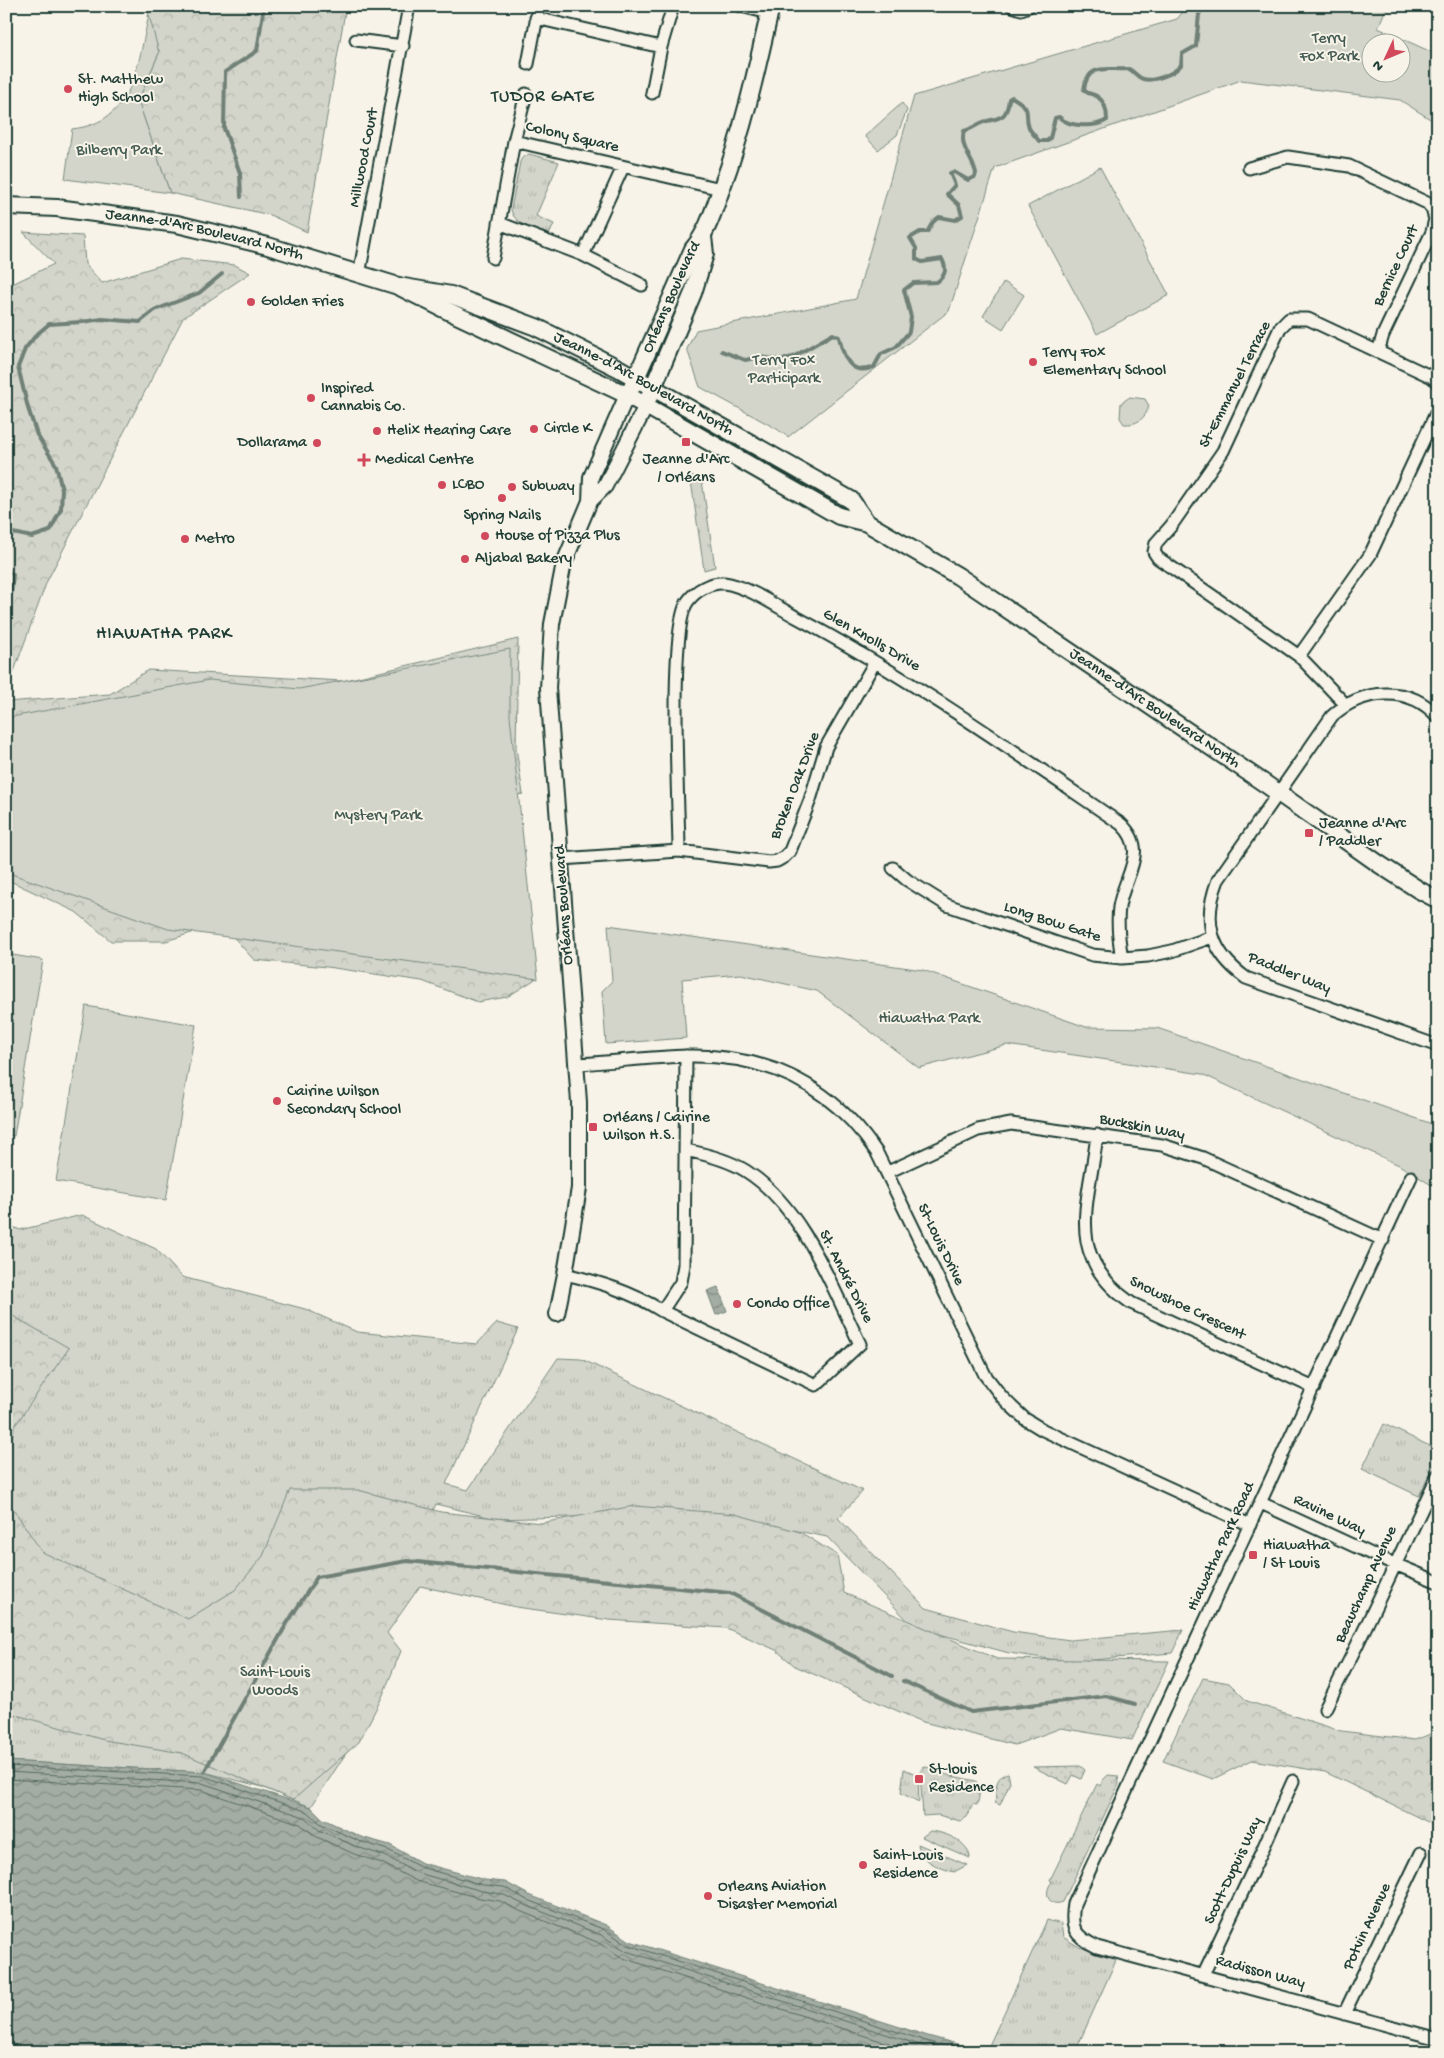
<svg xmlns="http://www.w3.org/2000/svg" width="1444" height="2058" viewBox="0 0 1444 2058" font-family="'Gochi Hand',sans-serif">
  <defs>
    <pattern id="grass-tufts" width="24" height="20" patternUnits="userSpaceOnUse" patternTransform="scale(1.25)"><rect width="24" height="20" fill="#d3d5ca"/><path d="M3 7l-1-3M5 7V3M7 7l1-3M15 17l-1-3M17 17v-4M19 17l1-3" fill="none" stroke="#b5b8ae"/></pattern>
    <pattern id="forest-crowns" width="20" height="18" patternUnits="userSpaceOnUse" patternTransform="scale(1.25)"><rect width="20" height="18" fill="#d3d5ca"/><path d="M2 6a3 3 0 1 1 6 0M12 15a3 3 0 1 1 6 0" fill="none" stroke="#b5b8ae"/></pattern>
    <pattern id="garden-dots" width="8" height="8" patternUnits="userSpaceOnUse" patternTransform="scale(1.25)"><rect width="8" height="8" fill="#d3d5ca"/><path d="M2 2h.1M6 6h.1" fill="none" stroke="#b5b8ae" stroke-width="1.8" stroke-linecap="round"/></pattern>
    <pattern id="water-waves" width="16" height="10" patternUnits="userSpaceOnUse" patternTransform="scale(1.25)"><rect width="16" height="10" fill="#a4ada3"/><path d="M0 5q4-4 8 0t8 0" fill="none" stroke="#858e86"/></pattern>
  </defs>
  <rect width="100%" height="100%" fill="#f7f3e8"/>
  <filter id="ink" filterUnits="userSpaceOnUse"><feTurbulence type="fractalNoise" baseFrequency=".02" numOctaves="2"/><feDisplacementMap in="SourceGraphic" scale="10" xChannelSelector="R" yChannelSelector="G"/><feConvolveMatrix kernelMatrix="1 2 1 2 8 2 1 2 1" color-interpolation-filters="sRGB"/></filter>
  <g filter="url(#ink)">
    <path fill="url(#grass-tufts)" stroke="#79897f" d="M 529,154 L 559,162 L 536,216 L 554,224 L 549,235 C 535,229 514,226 511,209 L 520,162 L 522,158 Z
      M 690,474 L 702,481 L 715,567 L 704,570 Z
      M 82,1215 L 156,1249 L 182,1277 L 305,1309 L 357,1332 L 477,1344 L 497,1323 L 518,1329 L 446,1484 L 468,1490 L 558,1358 L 581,1359 L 863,1491 L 838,1518 L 926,1608 L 1013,1632 L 1070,1640 L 1183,1630 L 1172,1653 L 1070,1662 L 1009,1653 L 914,1627 L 827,1537 L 710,1513 L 496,1519 L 436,1504 L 363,1660 L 380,1701 L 311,1807 L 259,1786 L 204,1772 L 6,1761 L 6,1224 L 20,1230 Z
      M 1384,1424 L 1438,1450 L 1438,1457 L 1419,1496 L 1362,1469 Z
      M 924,1766 L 947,1775 L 976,1781 C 980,1790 980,1796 977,1805 L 973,1804 L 967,1817 L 960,1821 L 938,1815 L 923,1816 L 920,1772 Z
      M 904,1769 L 918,1775 L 919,1802 L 901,1793 Z
      M 1108,1775 L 1118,1776 L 1119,1784 L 1063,1902 C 1048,1908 1043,1892 1052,1882 L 1050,1880 L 1097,1784 L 1100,1786 L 1103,1780 Z
      M 930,1831 C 944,1832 969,1841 970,1858 L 922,1837 Z
      M 918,1844 L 967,1865 L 954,1872 C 939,1868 920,1861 918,1844 Z
      M 1047,1920 L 1061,1924 L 1063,1937 L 1079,1947 L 1117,1958 L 1075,2052 L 986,2052 Z"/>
    <path fill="url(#forest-crowns)" stroke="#79897f" d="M 151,6 L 346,6 L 307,232 L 270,215 L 170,193 L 138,101 L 159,53 L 148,16 Z
      M 23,232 L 83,236 L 85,264 L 102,283 L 181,259 L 235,265 L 250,273 L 183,318 L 47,581 L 9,685 L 6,702 L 110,694 L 148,670 L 342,681 L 518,639 L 516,748 L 523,794 L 385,815 L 528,903 L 534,980 L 507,997 L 478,1002 L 422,981 L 327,967 L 254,960 L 229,932 L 207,928 L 166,941 L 111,941 L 76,912 L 6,879 L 6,287 L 54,264 Z
      M 6,1312 L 69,1348 L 14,1427 L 6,1474 Z
      M 290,1490 L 358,1490 L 441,1512 L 541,1523 L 634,1506 L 735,1514 L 800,1532 L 837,1555 L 844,1593 L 997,1659 L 1169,1661 L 1132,1740 L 1061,1728 L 1015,1745 L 923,1722 L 795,1666 L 776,1650 L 726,1628 L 609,1620 L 516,1607 L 420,1586 L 387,1633 L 401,1651 L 382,1697 L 359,1742 L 293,1800 L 182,1753 L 104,1740 L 6,1712 L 6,1498 L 42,1552 L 188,1619 L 235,1590 L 263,1556 Z
      M 1203,1678 L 1229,1683 L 1247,1701 L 1341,1731 L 1415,1740 L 1438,1731 L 1438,1827 L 1325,1772 L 1252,1760 L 1213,1779 L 1163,1761 Z"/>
    <path fill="#d3d5ca" stroke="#79897f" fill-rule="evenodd" d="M 1188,6 L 1387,6 L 1378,28 L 1438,55 L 1438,124 L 1400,100 L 1241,80 L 995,168 L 949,311 L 788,437 L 777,429 L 700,387 L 687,349 L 696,330 L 856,299 L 914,96 L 1177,19 ZM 1402,42 L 1402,72 L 1372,72 L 1372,42 Z
      M 149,15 L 159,53 L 138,101 L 170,193 L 65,179 L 72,129 C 135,122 137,65 149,15 Z
      M 902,103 L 907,110 L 897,135 L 878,150 L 865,136 Z
      M 1100,167 L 1169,295 L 1097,334 L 1028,206 Z
      M 1004,282 L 1024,295 L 1003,329 L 983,316 Z
      M 1130,397 L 1145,399 L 1149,406 C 1145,419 1137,425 1124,424 L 1120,418 L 1121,403 Z
      M 510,649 L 510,716 L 538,979 L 168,929 L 6,872 L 6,718 L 209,680 L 299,689 Z
      M 608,925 L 923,970 L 1086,1027 L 1157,1028 L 1438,1126 L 1438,1189 L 1399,1165 L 1202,1074 L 1007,1045 L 919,1068 L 817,991 L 741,974 L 682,979 L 686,1038 L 606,1044 L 602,991 L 612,981 Z
      M 6,954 L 43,960 L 14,1136 L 6,1135 Z
      M 86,1006 L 196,1025 L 166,1200 L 56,1181 Z"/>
    <path fill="url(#garden-dots)" stroke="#79897f" d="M 1080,1766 L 1085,1770 L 1081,1779 L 1073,1775 L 1068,1784 L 1033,1767 Z
      M 1008,1773 L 1010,1782 L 1000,1805 L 995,1803 C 997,1791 993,1777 1008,1773 Z"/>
    <path fill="url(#water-waves)" stroke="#6f8077" d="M 718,1287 L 727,1311 L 716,1315 L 707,1291 Z
      M 6,1761 L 204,1772 L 311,1807 L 323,1819 L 361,1837 L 390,1845 L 422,1863 L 485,1880 L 505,1882 L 529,1895 L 606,1925 L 630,1941 L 928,2036 L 986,2052 L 6,2052 Z"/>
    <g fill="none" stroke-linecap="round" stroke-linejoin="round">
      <path stroke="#546a60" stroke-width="1" d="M 6,1766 L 203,1776 L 308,1812 L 321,1824 L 359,1841 L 388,1850 L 420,1867 L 483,1885 L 504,1887 L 527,1900 L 603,1929 L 628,1945 L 926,2041 L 967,2052
        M 6,1772 L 202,1783 L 304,1817 L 319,1830 L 357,1847 L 385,1856 L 418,1873 L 482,1891 L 502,1894 L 525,1905 L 601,1935 L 626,1951 L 942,2052
        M 6,1779 L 201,1790 L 300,1824 L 315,1836 L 354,1854 L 382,1863 L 416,1881 L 480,1898 L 500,1901 L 522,1912 L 597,1942 L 623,1958 L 915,2052"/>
      <path stroke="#6f8077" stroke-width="4" d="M 241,197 L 240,173 L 224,128 L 225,72 L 257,51 L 264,6
        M 722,351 L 745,360 L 760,357 L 779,360 L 793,357 L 833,334 L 839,337 C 843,356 850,377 874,367 L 881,354 L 896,347 L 909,332 L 911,317 L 904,290 L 913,283 L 937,282 C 946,275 947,269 942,259 L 922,262 L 916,259 L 916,248 L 910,238 L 920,232 L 927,232 L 933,222 L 939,217 L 955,220 L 962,216 L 959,205 L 947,194 L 955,185 L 950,173 L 954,172 L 968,180 L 975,177 L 976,173 C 973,159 959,147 964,131 C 972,129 980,122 987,121 C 1003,118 1007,116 1009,99 L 1012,97 C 1035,111 1023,111 1029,128 C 1031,132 1036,137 1039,141 L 1047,141 L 1050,138 L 1055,118 L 1059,117 C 1069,127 1095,128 1107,120 C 1107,112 1105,102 1098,97 C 1093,93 1088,95 1084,90 C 1087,61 1110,71 1129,69 C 1135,72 1137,77 1143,79 C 1154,82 1174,74 1181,65 L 1182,54 L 1196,46 L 1199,14 L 1202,10 L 1211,6
        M 6,535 L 13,533 L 32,537 L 50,531 L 61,509 L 62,490 L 56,465 L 37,435 L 28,408 L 18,367 L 25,349 L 36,335 L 49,324 L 82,322 L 102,319 L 140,322 L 155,310 L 199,293 L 222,274
        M 6,570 L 13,575 L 11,593 L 6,603
        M 903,1681 L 971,1712 L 1106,1696 L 1135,1704
        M 204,1772 L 286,1625 L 317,1577 L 407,1561 L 730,1593 L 892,1676"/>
      <g stroke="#1f3d34" stroke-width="15">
        <path id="minor" d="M 741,6 L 769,13
          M 1012,6 L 1021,9 L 1029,6
          M 536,18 L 661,47 L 652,93
          M 356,40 L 403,46
          M 661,47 L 673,6
          M 528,64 L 539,6
          M 514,141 L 721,189
          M 1249,168 L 1288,157 L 1349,166 L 1427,203 L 1432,209 L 1435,219 L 1432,232 L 1383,335 L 1378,352
          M 499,223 L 583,255 L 623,167
          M 583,255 L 642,285
          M 493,258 L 514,141 L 526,94
          M 359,275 L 409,6
          M 1299,656 L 1370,555 L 1438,409
          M 1346,705 L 1299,656 L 1158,558 L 1154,552 L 1156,543 L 1171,526 L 1223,451 L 1280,328 L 1289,319 L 1308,319 L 1432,377 L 1438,383
          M 1438,717 C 1409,684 1362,689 1332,716 L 1218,880 C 1202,921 1210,952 1246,978 L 1438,1046
          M 679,851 C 679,808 668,627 688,601 C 696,590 711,582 724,583 C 747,586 776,606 796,617 C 910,678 1015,752 1121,824 C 1150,851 1124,875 1119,907 C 1117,923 1119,942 1122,958
          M 561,859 L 679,851 L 769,862 L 777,861 L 784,857 L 790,851 L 810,800 L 826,747 L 875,662
          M 893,868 L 907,880 L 947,905 L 1092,955 L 1122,958 L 1148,956 L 1172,951 L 1212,937
          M 577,1064 C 613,1062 650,1057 687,1056 C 768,1054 832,1086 877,1153 L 985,1375 L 1002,1397 L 1012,1407 L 1025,1419 L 1043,1430 L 1250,1525
          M 1097,1135 C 1089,1205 1063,1255 1131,1303 L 1314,1388
          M 888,1172 L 978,1130 L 1011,1124 L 1162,1145 L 1203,1158 L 1383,1240
          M 1411,1177 L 1074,1904 C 1070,1928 1074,1936 1097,1947 L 1438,2039
          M 565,1274 C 599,1282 632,1292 662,1311 L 816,1385 L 860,1344 C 831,1285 803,1207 746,1171 C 729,1160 705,1154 685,1150
          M 662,1311 L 681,1282 L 684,1265 L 686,1056
          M 1261,1503 L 1378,1557 L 1438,1582
          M 1325,1709 L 1357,1645 L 1438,1475
          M 1203,1975 L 1261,1853 L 1293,1781
          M 1344,2014 L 1421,1853"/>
      </g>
      <g stroke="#1f3d34" stroke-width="18">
        <path id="tertiary" d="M 590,501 L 605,486 L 646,406
          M 557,1314 L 565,1274 L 579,1188 L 579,1102 L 548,688 L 552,624 L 564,563 L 590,501 L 591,477 L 627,395"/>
      </g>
      <g stroke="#1f3d34" stroke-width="20">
        <g id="secondary">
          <path id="s1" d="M 6,206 L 57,208 L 177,224 L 268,246 L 398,286 L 451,295 L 536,327 L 618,368 L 851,500 L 867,523"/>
          <path id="s2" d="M 398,286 L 446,310 L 627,395 L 839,516 L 867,523 L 958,576 L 1267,785 L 1379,864 L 1419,890 L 1438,900"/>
          <path id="s3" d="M 632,387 L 693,249 C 708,231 714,209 722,187 C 744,128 757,68 771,6"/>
          <path d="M 649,397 L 693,293 L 705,254 L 703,237"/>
        </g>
      </g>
      <use href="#minor" stroke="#f7f3e8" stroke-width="11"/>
      <use href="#tertiary" stroke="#f7f3e8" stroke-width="14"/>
      <use href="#secondary" stroke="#f7f3e8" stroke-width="16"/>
    </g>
  </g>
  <g fill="#d1495b" stroke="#f7f3e8" stroke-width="2">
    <circle cx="68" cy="89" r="5"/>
    <circle cx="251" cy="302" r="5"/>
    <circle cx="1033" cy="362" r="5"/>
    <circle cx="311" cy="398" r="5"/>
    <circle cx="534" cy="429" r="5"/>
    <circle cx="377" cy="431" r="5"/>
    <rect x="681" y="437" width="10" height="10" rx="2.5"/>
    <circle cx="317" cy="443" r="5"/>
    <path d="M361.5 452.5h5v5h5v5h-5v5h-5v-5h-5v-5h5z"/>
    <circle cx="442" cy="485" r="5"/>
    <circle cx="512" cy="487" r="5"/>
    <circle cx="502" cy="498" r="5"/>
    <circle cx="485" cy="536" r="5"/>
    <circle cx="185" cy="539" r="5"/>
    <circle cx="465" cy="559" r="5"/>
    <rect x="1304" y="828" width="10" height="10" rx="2.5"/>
    <circle cx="277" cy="1101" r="5"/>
    <rect x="588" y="1122" width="10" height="10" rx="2.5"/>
    <circle cx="737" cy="1304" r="5"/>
    <rect x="1248" y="1550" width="10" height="10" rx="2.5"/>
    <rect x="914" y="1774" width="10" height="10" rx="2.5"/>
    <circle cx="863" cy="1865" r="5"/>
    <circle cx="708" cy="1896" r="5"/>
  </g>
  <g text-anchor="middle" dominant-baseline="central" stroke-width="4" stroke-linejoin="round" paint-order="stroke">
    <g font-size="16" fill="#435b52" stroke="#f7f3e8">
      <text x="1329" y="39">Terry<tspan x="1329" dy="18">Fox Park</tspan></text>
      <text x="119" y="151">Bilberry Park</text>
      <text x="784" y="361">Terry Fox<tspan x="784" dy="18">Participark</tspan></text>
      <text x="378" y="816">Mystery Park</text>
      <text x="929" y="1019">Hiawatha Park</text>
      <text x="275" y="1673">Saint-Louis<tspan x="275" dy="18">Woods</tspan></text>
    </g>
    <g font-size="16" fill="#1f3d34" stroke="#f7f3e8" text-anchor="start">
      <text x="78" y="80">St. Matthew<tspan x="78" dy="18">High School</tspan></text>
      <text x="261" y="302">Golden Fries</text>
      <text x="1043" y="353">Terry Fox<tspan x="1043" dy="18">Elementary School</tspan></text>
      <text x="321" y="389">Inspired<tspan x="321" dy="18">Cannabis Co.</tspan></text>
      <text x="544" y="429">Circle K</text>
      <text x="387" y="431">Helix Hearing Care</text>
      <text x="307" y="443" text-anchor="end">Dollarama</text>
      <text x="375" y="460">Medical Centre</text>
      <text x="686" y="460" text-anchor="middle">Jeanne d'Arc<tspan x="686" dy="18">/ Orléans</tspan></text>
      <text x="452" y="485">LCBO</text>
      <text x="522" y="487">Subway</text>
      <text x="502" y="516" text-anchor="middle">Spring Nails</text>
      <text x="495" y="536">House of Pizza Plus</text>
      <text x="195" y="539">Metro</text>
      <text x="475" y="559">Aljabal Bakery</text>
      <text x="1319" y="824">Jeanne d'Arc<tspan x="1319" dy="18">/ Paddler</tspan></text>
      <text x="287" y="1092">Cairine Wilson<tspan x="287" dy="18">Secondary School</tspan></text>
      <text x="603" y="1118">Orléans / Cairine<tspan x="603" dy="18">Wilson H.S.</tspan></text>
      <text x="747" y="1304">Condo Office</text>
      <text x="1263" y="1546">Hiawatha<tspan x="1263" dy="18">/ St Louis</tspan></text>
      <text x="929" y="1770">St-louis<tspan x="929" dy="18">Residence</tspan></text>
      <text x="873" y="1856">Saint-Louis<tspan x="873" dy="18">Residence</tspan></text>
      <text x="718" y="1887">Orleans Aviation<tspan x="718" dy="18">Disaster Memorial</tspan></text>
    </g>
    <g font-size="16" fill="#1f3d34" stroke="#f7f3e8">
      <text transform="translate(572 138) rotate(13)">Colony Square</text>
      <text transform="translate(365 158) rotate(-79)">Millwood Court</text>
      <text stroke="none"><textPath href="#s1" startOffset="201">Jeanne-d'Arc Boulevard North</textPath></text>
      <text transform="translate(1397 266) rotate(-65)">Bernice Court</text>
      <text stroke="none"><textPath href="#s3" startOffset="98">Orléans Boulevard</textPath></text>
      <text stroke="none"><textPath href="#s1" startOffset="668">Jeanne-d'Arc Boulevard North</textPath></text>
      <text transform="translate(1236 385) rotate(-63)">St-Emmanuel Terrace</text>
      <text transform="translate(871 641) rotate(30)">Glen Knolls Drive</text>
      <text stroke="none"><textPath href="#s2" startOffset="869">Jeanne-d'Arc Boulevard North</textPath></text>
      <text transform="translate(796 786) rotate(-69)">Broken Oak Drive</text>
      <text transform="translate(565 905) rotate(-94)">Orléans Boulevard</text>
      <text transform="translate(1052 923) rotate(18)">Long Bow Gate</text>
      <text transform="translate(1289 974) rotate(22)">Paddler Way</text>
      <text transform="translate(1142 1128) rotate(11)">Buckskin Way</text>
      <text transform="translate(940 1245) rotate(64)">St-Louis Drive</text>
      <text transform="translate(845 1277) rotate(63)">St. André Drive</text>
      <text transform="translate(1187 1309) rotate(26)">Snowshoe Crescent</text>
      <text transform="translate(1329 1516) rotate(25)">Ravine Way</text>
      <text transform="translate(1222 1547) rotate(-65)">Hiawatha Park Road</text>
      <text transform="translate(1367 1585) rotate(-65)">Beauchamp Avenue</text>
      <text transform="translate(1234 1871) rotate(-65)">Scott-Dupuis Way</text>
      <text transform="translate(1368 1927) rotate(-65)">Potvin Avenue</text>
      <text transform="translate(1260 1973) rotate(15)">Radisson Way</text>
    </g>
    <g font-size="18" letter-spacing="1" fill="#1f3d34" stroke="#f7f3e8">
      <text x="543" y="97">TUDOR GATE</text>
      <text x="164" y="634">HIAWATHA PARK</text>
    </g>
  </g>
  <rect width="1444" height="2058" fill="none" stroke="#f7f3e8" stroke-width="25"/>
  <rect x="12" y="12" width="1419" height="2033" fill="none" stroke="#1f3d34" stroke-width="2" filter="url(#ink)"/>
  <g transform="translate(1386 58) rotate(226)"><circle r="24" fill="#f7f3e8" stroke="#a1aaa0"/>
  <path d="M0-4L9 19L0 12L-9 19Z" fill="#d1495b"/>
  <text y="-8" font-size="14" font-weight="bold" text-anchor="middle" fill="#1f3d34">N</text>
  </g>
</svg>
